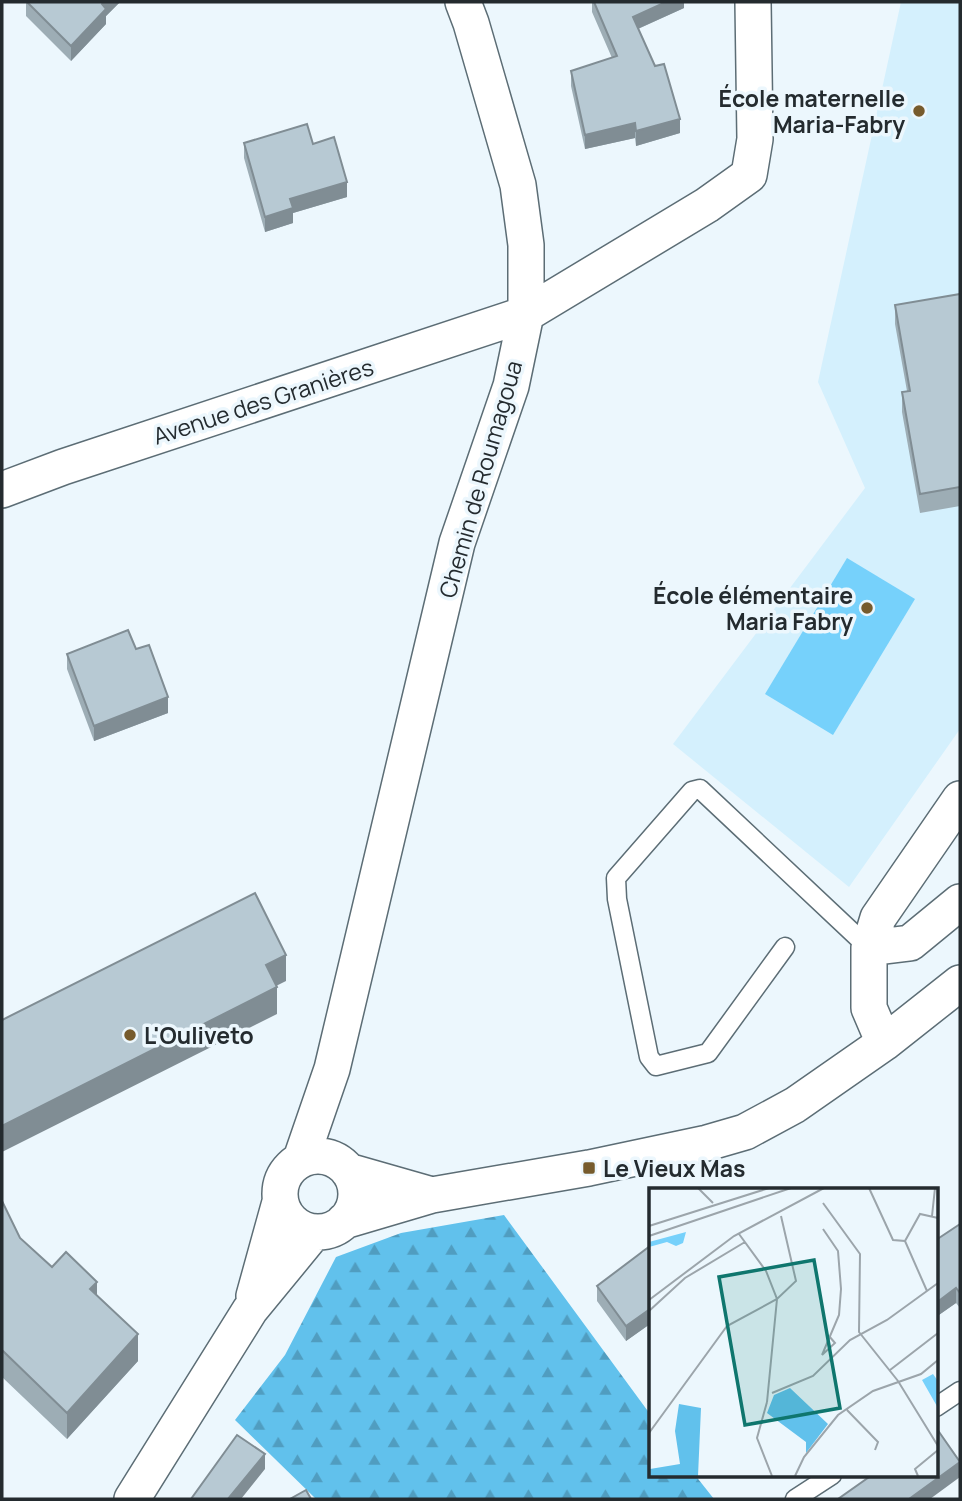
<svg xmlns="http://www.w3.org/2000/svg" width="962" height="1501" viewBox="0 0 962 1501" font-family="Manrope,sans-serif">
  <defs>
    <pattern id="forest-firs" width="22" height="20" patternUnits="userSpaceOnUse" patternTransform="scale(1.75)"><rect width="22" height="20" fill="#61c1ec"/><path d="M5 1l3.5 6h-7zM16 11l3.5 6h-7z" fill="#509dc0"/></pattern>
  </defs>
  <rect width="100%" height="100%" fill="#ecf7fd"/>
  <path fill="#d4f0fd" d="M 901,2 L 960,2 L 960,729 L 849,887 L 673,744 L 865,488 L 818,382 Z"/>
  <path fill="url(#forest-firs)" d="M 504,1215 L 650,1414 L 650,1475 L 695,1475 L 714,1499 L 316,1499 L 235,1420 L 285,1355 L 336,1257 L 401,1233 Z"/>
  <path fill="#76d1fb" d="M 847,558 L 915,599 L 833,735 L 765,694 Z"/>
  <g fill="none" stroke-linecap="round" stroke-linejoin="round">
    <g stroke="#5c6d75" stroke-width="21">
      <path id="lane" d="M 785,947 L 708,1053 L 656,1066 L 649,1057 L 617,899 L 616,878 L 692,791 L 700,789 L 869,948
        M 936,1407 L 960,1391
        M 795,1499 L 832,1475"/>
    </g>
    <g stroke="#5c6d75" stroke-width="38">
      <path id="street" d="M 2,490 L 63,467 L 526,314 L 707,205 L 749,175 L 755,139 L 753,2
        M 869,948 L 910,943 L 960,902
        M 884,1043 L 869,1008 L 869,948 L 878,918 L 960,799
        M280 1194a38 38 0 1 1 76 0a38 38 0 1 1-76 0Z
        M 301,1159 L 332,1069 L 457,543 L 511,386 L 526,314 L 526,245 L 518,185 L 471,23 L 463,2
        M 348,1171 L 432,1195
        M 344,1221 L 432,1195 L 589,1168 L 707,1143 L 745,1132 L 795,1105 L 884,1043 L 960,983
        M 254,1296 L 280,1202
        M 132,1499 L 250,1310 L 314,1232"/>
    </g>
    <use href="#lane" stroke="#fff" stroke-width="18"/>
    <use href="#street" stroke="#fff" stroke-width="35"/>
  </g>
  <path fill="#9dadb5" d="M 26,2 L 120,2 L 106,16 L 106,24 L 71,61 L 26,16 Z
    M 592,2 L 684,2 L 684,8 L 638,29 L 680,133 L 636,146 L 635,138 L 585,149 L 571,86 L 571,71 L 612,58 L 592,12 Z
    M 244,143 L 313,144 L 347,197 L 293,213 L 293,223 L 265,232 L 244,158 Z
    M 960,294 L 960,506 L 920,513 L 902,412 L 902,392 L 907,391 L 895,324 L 895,305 Z
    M 136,649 L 168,713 L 94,741 L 67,669 L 67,654 Z
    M 2,1201 L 20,1238 L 52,1267 L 97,1295 L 138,1361 L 67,1439 L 2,1377 Z
    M 960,1224 L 960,1308 L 956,1303 L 936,1317 Z
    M 650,1246 L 650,1324 L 626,1341 L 597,1301 L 597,1286 Z"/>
  <path fill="#808d94" d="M 104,2 L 120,2 L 106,16 L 106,24 L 71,61 L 71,46 Z
    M 666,2 L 684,2 L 684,8 L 633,31 L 633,17 Z
    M 680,119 L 680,133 L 636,146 L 636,131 Z
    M 635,123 L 635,138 L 585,149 L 585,135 Z
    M 347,182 L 347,197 L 293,213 L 293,223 L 265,232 L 265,217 L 290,199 Z
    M 168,697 L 168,713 L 94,741 L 94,726 Z
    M 286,955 L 286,981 L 266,991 L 266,965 Z
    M 277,987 L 277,1014 L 2,1152 L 2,1126 Z
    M 97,1282 L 97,1308 L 90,1289 Z
    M 956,1288 L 956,1303 L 936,1317 L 936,1303 Z
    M 650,1309 L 650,1324 L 626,1341 L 626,1326 Z
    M 138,1334 L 138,1361 L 67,1439 L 67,1413 Z
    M 265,1454 L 265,1469 L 241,1499 L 228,1499 Z
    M 960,1462 L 960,1477 L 930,1499 L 909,1499 Z"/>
  <path fill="#b7c9d3" stroke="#808d94" stroke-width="2" d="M 27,2 L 104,2 L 102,4 L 106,9 L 71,46 Z
    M 594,2 L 666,2 L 633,17 L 655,66 L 664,64 L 680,119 L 636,131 L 635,123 L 585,135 L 571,71 L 617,56 Z
    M 307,124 L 313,144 L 334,137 L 347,182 L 290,199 L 293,208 L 265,217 L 244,143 Z
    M 960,294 L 960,487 L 920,494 L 902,392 L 910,391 L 895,305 Z
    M 128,630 L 136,649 L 149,645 L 168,697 L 94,726 L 67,654 Z
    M 255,893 L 286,955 L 266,965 L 277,987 L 2,1126 L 2,1020 Z
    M 2,1201 L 20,1238 L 52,1267 L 66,1252 L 97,1282 L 90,1289 L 138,1334 L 67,1413 L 2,1350 Z
    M 960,1224 L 960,1293 L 956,1288 L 936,1303 L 936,1240 Z
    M 650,1246 L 650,1309 L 626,1326 L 597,1286 Z
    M 937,1429 L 960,1462 L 909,1499 L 838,1499 L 872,1475 L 936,1475 L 936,1430 Z
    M 237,1435 L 265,1454 L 228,1499 L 191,1499 Z
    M 306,1490 L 311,1499 L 290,1499 Z"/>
  <g fill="#765b2d" stroke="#ecf7fd" stroke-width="2.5">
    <circle cx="919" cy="111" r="7"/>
    <circle cx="867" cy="608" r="7"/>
    <circle cx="130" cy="1035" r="7"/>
    <rect x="582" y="1161" width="14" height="14" rx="3.5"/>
  </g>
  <g text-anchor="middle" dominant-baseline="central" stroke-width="7" stroke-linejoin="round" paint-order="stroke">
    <g font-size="23" font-weight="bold" fill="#242b2f" stroke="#ecf7fd" text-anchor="end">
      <text x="905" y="98">École maternelle<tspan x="905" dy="26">Maria-Fabry</tspan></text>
      <text x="853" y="595">École élémentaire<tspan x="853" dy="26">Maria Fabry</tspan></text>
      <text x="144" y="1035" text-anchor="start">L'Ouliveto</text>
      <text x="603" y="1168" text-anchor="start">Le Vieux Mas</text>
    </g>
    <g font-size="23" fill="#242b2f" stroke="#ecf7fd">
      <text transform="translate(263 401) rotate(-18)">Avenue des Granières</text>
      <text transform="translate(480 479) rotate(-74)">Chemin de Roumagoua</text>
    </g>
  </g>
  <g transform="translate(649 1188)">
    <rect width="289" height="289" fill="#ecf7fd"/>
    <path d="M 37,44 L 34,55 L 27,58 L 18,54 L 0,59 L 0,54 ZM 284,186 L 289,193 L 289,220 L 273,192 Z" fill="#76d1fb"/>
    <path d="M 141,200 L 179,236 L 157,265 L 157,254 L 118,225 L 125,207 ZM 30,216 L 52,220 L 49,288 L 0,288 L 0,269 L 1,281 L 31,276 L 26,243 Z" fill="#61c1ec"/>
    <path fill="none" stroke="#9ca5ab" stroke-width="2" d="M 49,0 L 64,15M 220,0 L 244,52 L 256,53 L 278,103M 174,15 L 211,66 L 210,144 L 249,193 L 289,258M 283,28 L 286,0M 0,38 L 120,0M 90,46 L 117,83 L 128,111 L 118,214M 0,48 L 142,0M 256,53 L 271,26 L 289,30M 0,112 L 85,48 L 175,0M 0,123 L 36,90 L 96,54M 173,167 L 190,127 L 192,101 L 189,63 L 174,41M 173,167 L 186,155 L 180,148M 241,182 L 289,145M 123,205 L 164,188 L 201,152 L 238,132 L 289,95M 118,214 L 108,250 L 123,288M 198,222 L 229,254 L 226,262M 0,245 L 78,138 L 128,111 L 147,93 L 132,28M 146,288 L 155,269 L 189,227 L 224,203 L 272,186 L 289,172M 269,288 L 266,281 L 289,262"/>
    <path fill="#0f766e" fill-opacity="0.15" stroke="#0f766e" stroke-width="3.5" d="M 165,72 L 191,220 L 96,237 L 70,89 Z"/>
    <rect width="289" height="289" fill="none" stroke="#242b2f" stroke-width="3.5"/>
  </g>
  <rect width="962" height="1501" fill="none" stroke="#242b2f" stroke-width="7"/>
</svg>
